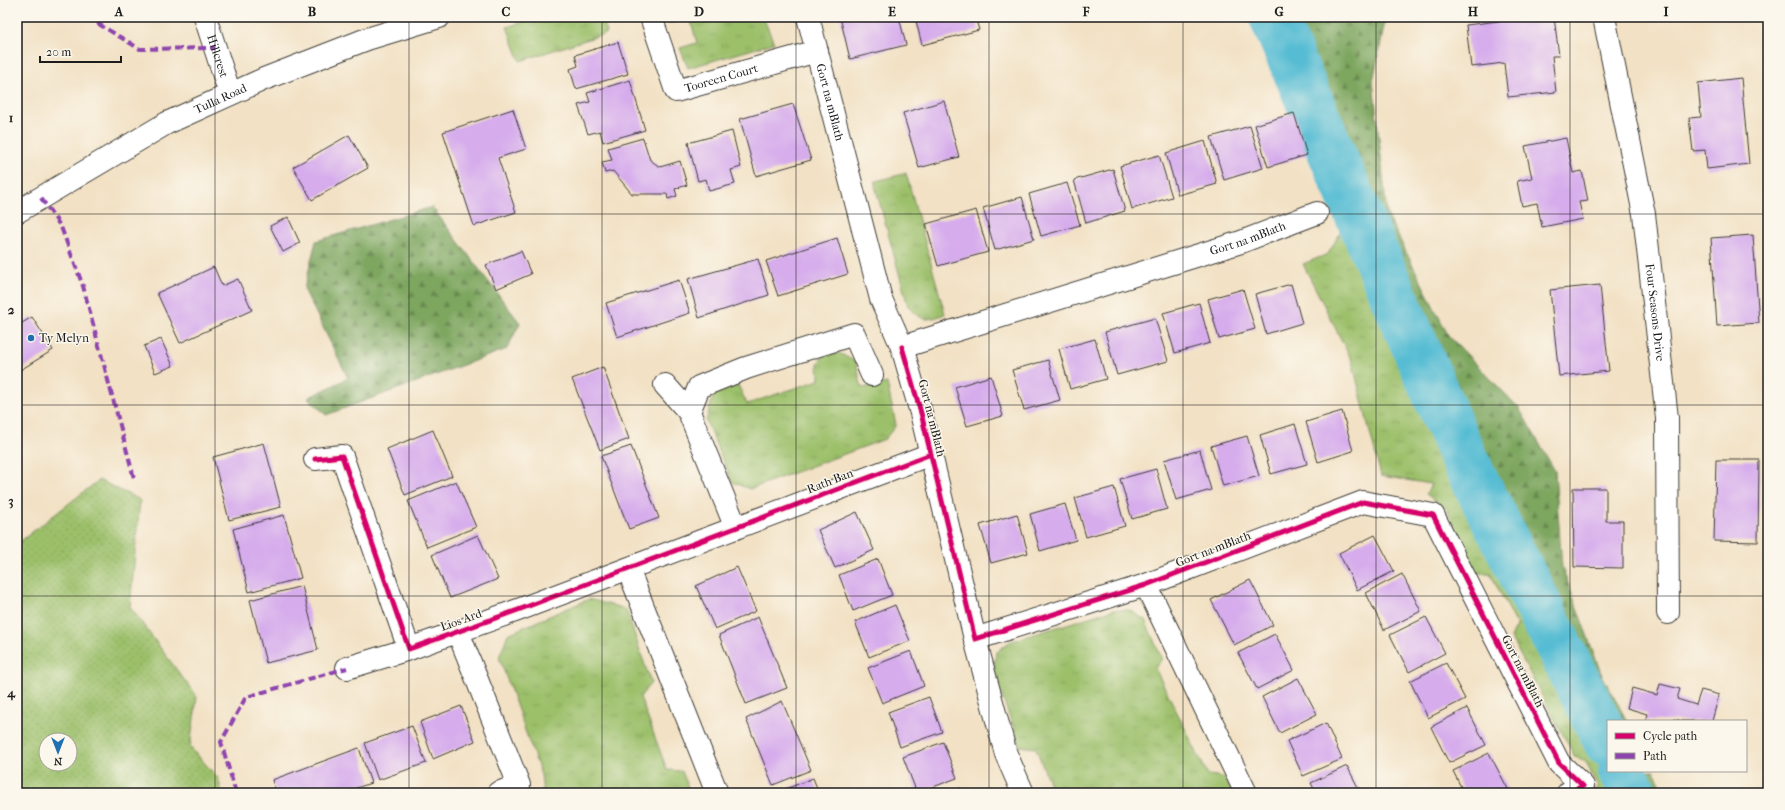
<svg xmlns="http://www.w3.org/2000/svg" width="1785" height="810" viewBox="0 0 1785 810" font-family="'IM FELL French Canon',serif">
  <defs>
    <pattern id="grass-dots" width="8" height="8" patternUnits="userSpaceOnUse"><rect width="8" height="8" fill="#9cc06a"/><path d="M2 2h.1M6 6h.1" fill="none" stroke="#86a45b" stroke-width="1.8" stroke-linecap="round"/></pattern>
    <pattern id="forest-firs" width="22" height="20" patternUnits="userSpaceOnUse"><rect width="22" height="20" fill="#7da65e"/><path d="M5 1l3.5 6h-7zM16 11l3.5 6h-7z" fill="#66864d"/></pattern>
    <pattern id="park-tufts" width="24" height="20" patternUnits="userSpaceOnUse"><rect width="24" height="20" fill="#9cc06a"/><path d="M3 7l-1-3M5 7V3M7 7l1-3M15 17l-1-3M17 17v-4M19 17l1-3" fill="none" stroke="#86a45b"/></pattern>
  </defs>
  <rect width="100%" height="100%" fill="#fbf7ec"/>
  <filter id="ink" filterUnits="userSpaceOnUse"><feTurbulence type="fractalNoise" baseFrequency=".025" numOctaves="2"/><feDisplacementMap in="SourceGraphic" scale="8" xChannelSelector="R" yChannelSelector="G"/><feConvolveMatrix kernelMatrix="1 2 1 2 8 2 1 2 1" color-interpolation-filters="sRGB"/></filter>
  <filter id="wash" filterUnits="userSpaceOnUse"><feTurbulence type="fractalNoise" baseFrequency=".012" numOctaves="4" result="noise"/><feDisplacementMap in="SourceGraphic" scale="16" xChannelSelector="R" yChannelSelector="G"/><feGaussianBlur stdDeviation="0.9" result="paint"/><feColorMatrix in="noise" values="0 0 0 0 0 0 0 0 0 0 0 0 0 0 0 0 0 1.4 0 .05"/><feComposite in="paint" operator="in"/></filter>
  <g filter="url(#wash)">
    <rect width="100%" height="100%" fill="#f2e1c4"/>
    <path fill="url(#grass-dots)" stroke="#5c6e43" fill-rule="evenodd" d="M 99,480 L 140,500 L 130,607 L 197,697 L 190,747 L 218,778 L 222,793 L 17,793 L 17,544 ZM 46,740 L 70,740 L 70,764 L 46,764 Z"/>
    <path fill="url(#forest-firs)" stroke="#4c613d" d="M 1258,17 L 1386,17 L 1373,81 L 1387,214 L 1448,335 L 1519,408 L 1555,471 L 1562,567 L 1601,673 L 1627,721 L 1608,721 L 1608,764 Z
      M 432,207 L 520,323 L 507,349 L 326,415 L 308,398 L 348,378 L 304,289 L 316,241 Z
      M 1611,771 L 1654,771 L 1666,793 L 1621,793 Z"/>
    <path fill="url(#park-tufts)" stroke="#5c6e43" d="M 538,17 L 603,17 L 607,33 L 520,61 L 507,27 Z
      M 667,17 L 763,17 L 774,43 L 688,68 L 680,48 L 697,43 L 690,18 L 669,23 Z
      M 906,173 L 945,314 C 924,322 923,321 908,306 L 875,186 L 876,181 Z
      M 1333,174 L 1612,793 L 1589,793 L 1598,788 L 1586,762 L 1575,757 L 1511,638 L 1517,625 L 1490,573 L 1476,573 L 1448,511 L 1426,494 L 1431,484 L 1381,476 L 1352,361 L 1303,264 L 1328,254 L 1340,233 L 1335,203 L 1322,185 Z
      M 825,353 L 839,353 L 856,362 L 862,388 L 887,383 L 896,425 L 885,439 L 750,489 L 732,482 L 706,421 L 714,394 L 738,385 L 747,404 L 819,380 L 818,364 Z
      M 589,599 L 626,609 L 651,683 L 640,697 L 667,770 L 682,771 L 690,793 L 543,793 L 541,775 L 499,657 L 508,634 Z
      M 1112,610 L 1129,610 L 1145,620 L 1162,659 L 1155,668 L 1208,775 L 1224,777 L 1232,793 L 1053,793 L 1036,748 L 1020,746 L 993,671 L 996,653 L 1009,642 Z"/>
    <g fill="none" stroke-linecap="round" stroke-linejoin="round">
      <path stroke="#55bcd3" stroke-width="48" d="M 1273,17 L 1463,457 L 1608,743
        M 1622,771 L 1633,793"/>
    </g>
    <g id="blocks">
      <path fill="#d6acec" d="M 840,17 L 899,17 L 906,45 L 850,59 Z
        M 915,17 L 975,17 L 979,30 L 922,45 Z
        M 1001,17 L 1018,17 L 1002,22 Z
        M 1531,17 L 1554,17 L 1559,56 L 1552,56 L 1556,92 L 1508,97 L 1504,63 L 1471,67 L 1466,25 Z
        M 618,42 L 628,74 L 576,89 L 570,69 L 578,66 L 575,55 Z
        M 1741,78 L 1749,164 L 1707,169 L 1705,150 L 1693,151 L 1689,118 L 1701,117 L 1698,83 Z
        M 630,80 L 645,130 L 603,142 L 600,131 L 588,134 L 578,105 L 590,102 L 587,93 Z
        M 944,101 L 959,157 L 919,168 L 903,113 Z
        M 793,104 L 811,160 L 756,176 L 740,119 Z
        M 513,109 L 526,149 L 498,158 L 516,212 L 474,226 L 443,132 Z
        M 1294,113 L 1307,155 L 1268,167 L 1255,125 Z
        M 1250,126 L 1263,168 L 1224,180 L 1211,137 Z
        M 732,131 L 741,167 L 731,170 L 735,184 L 709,191 L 706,179 L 698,181 L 688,143 Z
        M 349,135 L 368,168 L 312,200 L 293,167 Z
        M 643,138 L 650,160 L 660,167 L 680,161 L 687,185 L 675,189 L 677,196 L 668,199 L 667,194 L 632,194 L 613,171 L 605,173 L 602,162 L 612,160 L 608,148 Z
        M 1566,138 L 1573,173 L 1582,171 L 1588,201 L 1579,202 L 1583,219 L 1542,227 L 1537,203 L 1522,206 L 1517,181 L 1532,178 L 1525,146 Z
        M 1205,141 L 1217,184 L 1178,195 L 1166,153 Z
        M 1159,155 L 1172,197 L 1132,209 L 1120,166 Z
        M 1113,169 L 1125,211 L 1086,223 L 1074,180 Z
        M 1067,183 L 1080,225 L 1041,236 L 1029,194 Z
        M 1022,197 L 1034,239 L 995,250 L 983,208 Z
        M 976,210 L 988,252 L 938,266 L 926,224 Z
        M 288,217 L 300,243 L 283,252 L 270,226 Z
        M 1753,235 L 1759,323 L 1717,326 L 1711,238 Z
        M 837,238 L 848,274 L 778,296 L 766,261 Z
        M 521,251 L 531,274 L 496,289 L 486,265 Z
        M 758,259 L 769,295 L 699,318 L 688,279 Z
        M 214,267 L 222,286 L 238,279 L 252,310 L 180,343 L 157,293 Z
        M 679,280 L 690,313 L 617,337 L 606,303 Z
        M 1291,284 L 1302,323 L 1266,334 L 1255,294 Z
        M 1600,285 L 1609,371 L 1559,376 L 1550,290 Z
        M 1243,289 L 1255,329 L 1219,339 L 1208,299 Z
        M 1199,303 L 1210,343 L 1175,353 L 1163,313 Z
        M 32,317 L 53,350 L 17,372 L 17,326 Z
        M 1155,318 L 1168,361 L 1117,375 L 1105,332 Z
        M 161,339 L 173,366 L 155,373 L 144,346 Z
        M 1095,339 L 1106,379 L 1070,389 L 1059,349 Z
        M 1048,360 L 1060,400 L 1024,410 L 1012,370 Z
        M 603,367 L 629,439 L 600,450 L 572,379 Z
        M 991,376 L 1003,416 L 967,426 L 955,387 Z
        M 1342,411 L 1353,451 L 1318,462 L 1306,422 Z
        M 1295,424 L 1307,464 L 1271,474 L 1260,435 Z
        M 433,430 L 452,476 L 405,495 L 387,449 Z
        M 1247,436 L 1259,476 L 1223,486 L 1211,446 Z
        M 264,443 L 281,507 L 229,520 L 213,457 Z
        M 631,446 L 659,518 L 629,529 L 601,456 Z
        M 1200,450 L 1211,490 L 1176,500 L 1164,460 Z
        M 1716,460 L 1759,460 L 1758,542 L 1714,541 Z
        M 1156,469 L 1167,509 L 1132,519 L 1120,479 Z
        M 456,481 L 476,527 L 427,547 L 408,501 Z
        M 1114,487 L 1125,526 L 1086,537 L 1075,498 Z
        M 1573,488 L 1606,488 L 1606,521 L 1623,521 L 1623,568 L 1574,567 Z
        M 1065,504 L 1076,540 L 1040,551 L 1030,514 Z
        M 857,512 L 874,550 L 835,568 L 818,530 Z
        M 1017,514 L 1028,553 L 991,563 L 980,525 Z
        M 284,515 L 301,578 L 249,592 L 233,529 Z
        M 478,535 L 498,579 L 450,598 L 432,555 Z
        M 1375,535 L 1394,571 L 1357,590 L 1339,553 Z
        M 878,559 L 892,595 L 853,611 L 839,575 Z
        M 737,567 L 756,611 L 715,629 L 696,586 Z
        M 1402,574 L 1421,611 L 1384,630 L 1366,593 Z
        M 1250,580 L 1273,625 L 1234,645 L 1211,600 Z
        M 302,586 L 318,650 L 266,663 L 250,600 Z
        M 895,605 L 910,641 L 869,657 L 855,622 Z
        M 758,617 L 787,688 L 746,704 L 719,635 Z
        M 1426,617 L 1445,653 L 1409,672 L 1390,635 Z
        M 1275,634 L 1294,670 L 1257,689 L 1238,653 Z
        M 911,651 L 924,686 L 882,703 L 868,668 Z
        M 1446,663 L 1465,699 L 1428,718 L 1410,681 Z
        M 1298,678 L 1317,714 L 1280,733 L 1262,697 Z
        M 1660,684 L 1680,689 L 1677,699 L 1696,705 L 1701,690 L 1719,695 L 1712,721 L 1683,721 L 1674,719 L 1673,721 L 1645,721 L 1647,714 L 1627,708 L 1632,688 L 1657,695 Z
        M 929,697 L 942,732 L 900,747 L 888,712 Z
        M 782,701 L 811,770 L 773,785 L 746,719 Z
        M 461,706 L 475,741 L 433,759 L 420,722 Z
        M 1467,708 L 1486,745 L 1449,763 L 1431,727 Z
        M 1326,723 L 1342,759 L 1303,776 L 1287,741 Z
        M 412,726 L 426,763 L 378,780 L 365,743 Z
        M 943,742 L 957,778 L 917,793 L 903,757 Z
        M 359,748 L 371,783 L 342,793 L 276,793 L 272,780 Z
        M 1489,753 L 1508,789 L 1500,793 L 1464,793 L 1453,771 Z
        M 1347,766 L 1361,793 L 1316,793 L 1311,783 Z
        M 813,778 L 819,793 L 776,793 Z
        M 961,788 L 963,793 L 948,793 Z"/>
    </g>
  </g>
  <g filter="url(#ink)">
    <use href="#blocks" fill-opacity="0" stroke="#3c3a35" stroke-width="1"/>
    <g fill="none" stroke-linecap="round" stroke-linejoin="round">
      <g stroke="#3c3a35" stroke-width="24">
        <g id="minor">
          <path id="s1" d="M 205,17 L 230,94"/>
          <path id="s2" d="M 651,17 L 676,91 L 817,51"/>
          <path id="s3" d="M 808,17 L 881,299 L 902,347 L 1241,242 L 1317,213"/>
          <path id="s4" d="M 1604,17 L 1644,214 L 1667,418 L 1668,613"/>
          <path d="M 902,347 L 921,413 L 975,639 L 1146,585 L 1363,502 L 1433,515 L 1559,763 L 1583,786 L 1568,793"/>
          <path d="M 665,385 L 689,412"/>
          <path d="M 315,459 L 342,456 L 409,649 L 518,610 L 931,454"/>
          <path d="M 736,528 L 689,412 L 699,387 L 746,368 L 854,334 L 872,375"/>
          <path d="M 628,569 L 717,793"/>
          <path d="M 1146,585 L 1246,793"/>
          <path d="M 458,632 L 519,785 L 498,793"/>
          <path d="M 975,639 L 1006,754 L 1023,793"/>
          <path d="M 347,668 L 409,649"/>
        </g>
      </g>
      <g stroke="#3c3a35" stroke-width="24">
        <g id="secondary">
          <path id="s5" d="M 17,212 L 167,123 L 264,79 L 367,39 L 439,17"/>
        </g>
      </g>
      <use href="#minor" stroke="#fff" stroke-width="22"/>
      <use href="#secondary" stroke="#fff" stroke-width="22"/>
      <path stroke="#8e44ad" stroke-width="4" stroke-dasharray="8 4" stroke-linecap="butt" d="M 87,17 L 140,49 L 215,48
        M 41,198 L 61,227 L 83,286 L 134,478
        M 236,793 L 221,742 L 246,697 L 347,668"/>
      <g stroke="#fbf7ec" stroke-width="8">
        <path id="cycleway" d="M 902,347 L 921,413 L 975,639 L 1146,585 L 1363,502 L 1433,515 L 1559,763 L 1583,786 L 1568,793
          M 315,459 L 342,456 L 409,649 L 518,610 L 931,454"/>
      </g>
      <use href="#cycleway" stroke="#d6006c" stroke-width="5"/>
    </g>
  </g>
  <path fill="none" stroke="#1c1c1c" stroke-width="1" stroke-opacity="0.55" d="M 215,17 L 215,793M 409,17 L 409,793M 602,17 L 602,793M 796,17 L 796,793M 989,17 L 989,793M 1183,17 L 1183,793M 1376,17 L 1376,793M 1570,17 L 1570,793M 17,214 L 1768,214M 17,405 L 1768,405M 17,596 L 1768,596"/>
  <circle fill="#1f6fb2" stroke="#fbf7ec" stroke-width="1.5" cx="31" cy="338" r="4"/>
  <g text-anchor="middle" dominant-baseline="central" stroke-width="3" stroke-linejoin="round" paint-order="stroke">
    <g font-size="12" fill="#1c1c1c" stroke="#fbf7ec">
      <text stroke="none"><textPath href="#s1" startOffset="41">Hillcrest</textPath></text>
      <text stroke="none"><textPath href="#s2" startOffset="125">Tooreen Court</textPath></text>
      <text stroke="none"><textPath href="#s5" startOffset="233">Tulla Road</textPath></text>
      <text stroke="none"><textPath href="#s3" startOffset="88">Gort na mBlath</textPath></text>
      <text stroke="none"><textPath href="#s3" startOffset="706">Gort na mBlath</textPath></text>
      <text stroke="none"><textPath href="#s4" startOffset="300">Four Seasons Drive</textPath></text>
      <text transform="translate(932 418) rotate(76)">Gort na mBlath</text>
      <text transform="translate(830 481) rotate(-21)">Rath Ban</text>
      <text transform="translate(1213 549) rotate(-21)">Gort na mBlath</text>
      <text transform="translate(461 620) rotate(-20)">Lios Ard</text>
      <text transform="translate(1523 671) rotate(63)">Gort na mBlath</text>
    </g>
    <g font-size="12" fill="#1c1c1c" stroke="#fbf7ec" text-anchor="start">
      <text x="39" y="338">Ty Melyn</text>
    </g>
  </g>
  <rect width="1785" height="810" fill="none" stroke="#fbf7ec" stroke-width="44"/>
  <rect x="1607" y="720" width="140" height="52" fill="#fbf7ec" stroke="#a29f99"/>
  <rect x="1615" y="733" width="20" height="6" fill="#d6006c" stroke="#a29f99"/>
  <text x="1643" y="740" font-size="12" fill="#1c1c1c">Cycle path</text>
  <rect x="1615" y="753" width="20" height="6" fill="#8e44ad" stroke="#a29f99"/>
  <text x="1643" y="760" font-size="12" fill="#1c1c1c">Path</text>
  <g transform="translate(58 752) rotate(180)"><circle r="19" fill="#fbf7ec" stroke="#a29f99"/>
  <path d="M0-3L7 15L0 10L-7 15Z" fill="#1f6fb2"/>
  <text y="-6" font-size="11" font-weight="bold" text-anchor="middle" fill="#1c1c1c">N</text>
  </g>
  <path d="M40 56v6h81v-6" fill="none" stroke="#1c1c1c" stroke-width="2"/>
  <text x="46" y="56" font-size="12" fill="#1c1c1c" stroke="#fbf7ec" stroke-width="3" paint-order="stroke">20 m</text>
  <rect x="22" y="22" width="1741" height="766" fill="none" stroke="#1c1c1c" stroke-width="1.5"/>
  <g font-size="13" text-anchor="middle" font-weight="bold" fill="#1c1c1c">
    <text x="119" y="16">A</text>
    <text x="312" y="16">B</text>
    <text x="506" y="16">C</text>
    <text x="699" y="16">D</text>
    <text x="892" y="16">E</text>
    <text x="1086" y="16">F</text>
    <text x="1279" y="16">G</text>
    <text x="1473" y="16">H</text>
    <text x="1666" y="16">I</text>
    <text x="11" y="122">1</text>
    <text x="11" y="314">2</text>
    <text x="11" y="505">3</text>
    <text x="11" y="697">4</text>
  </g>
</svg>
